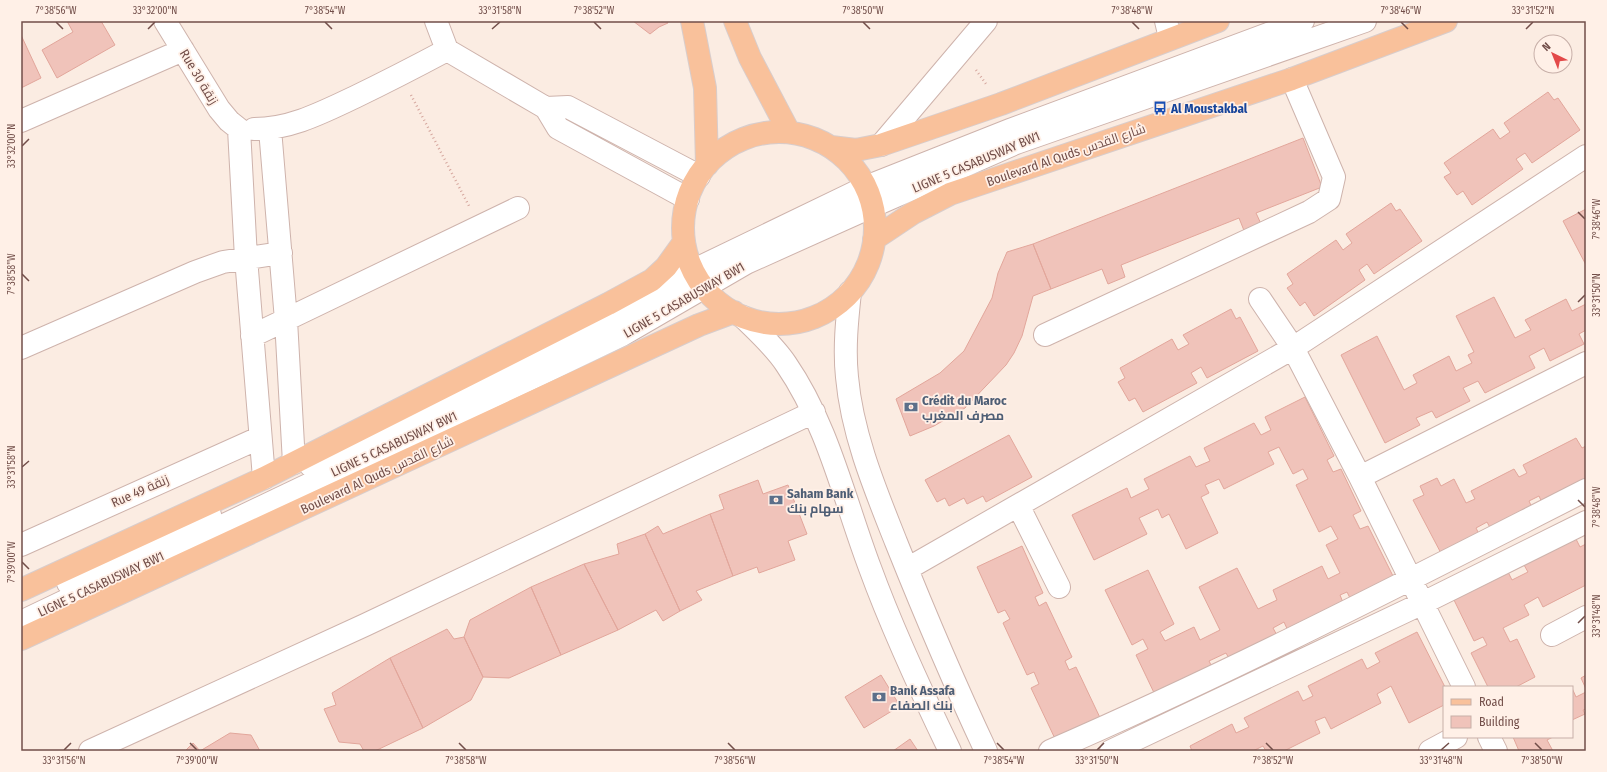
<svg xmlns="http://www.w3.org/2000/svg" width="1607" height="772" viewBox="0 0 1607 772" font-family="'Fira Sans Condensed',Cairo,sans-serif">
  <rect width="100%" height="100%" fill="#fbece2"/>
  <path fill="#f0c3ba" stroke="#e2a69b" d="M 67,21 L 101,21 L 115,45 L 57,78 L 42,50 L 73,32 Z
    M 633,21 L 667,21 L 668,23 L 659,27 L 650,34 Z
    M 21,35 L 41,78 L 21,88 Z
    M 1548,92 L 1554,100 L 1558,98 L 1580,130 L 1532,163 L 1525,153 L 1516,159 L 1523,169 L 1472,205 L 1463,191 L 1457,195 L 1444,177 L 1451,173 L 1444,163 L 1493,129 L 1500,139 L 1510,132 L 1504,123 Z
    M 1303,138 L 1322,187 L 1256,213 L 1262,226 L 1245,233 L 1239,218 L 1121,265 L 1125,277 L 1108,284 L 1102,269 L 1051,289 L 1033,244 Z
    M 1391,203 L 1396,211 L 1400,209 L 1422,241 L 1374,274 L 1367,264 L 1359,270 L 1365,280 L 1314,316 L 1305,302 L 1300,306 L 1287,288 L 1293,284 L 1287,274 L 1336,240 L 1343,250 L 1352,243 L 1346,234 Z
    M 1586,209 L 1586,265 L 1563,221 Z
    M 1033,244 L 1051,289 L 1033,296 L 1022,336 L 1014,353 L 1006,365 L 965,408 L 934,426 L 910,436 L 896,399 L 940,373 L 964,351 L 992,298 L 998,273 L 1007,252 Z
    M 1494,297 L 1515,338 L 1531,330 L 1525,320 L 1566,299 L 1572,311 L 1586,304 L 1586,330 L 1579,334 L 1584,344 L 1550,361 L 1544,348 L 1529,356 L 1535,368 L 1485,393 L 1478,381 L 1463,388 L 1470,401 L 1436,418 L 1432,411 L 1416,418 L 1420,425 L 1385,443 L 1341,355 L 1377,336 L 1404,390 L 1417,383 L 1413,375 L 1449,356 L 1456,371 L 1472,363 L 1468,355 L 1474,352 L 1456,316 Z
    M 1231,309 L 1236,319 L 1240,317 L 1258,351 L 1207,378 L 1201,367 L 1191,373 L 1197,383 L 1143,412 L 1135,398 L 1129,401 L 1118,382 L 1125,378 L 1120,368 L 1172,339 L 1178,350 L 1189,344 L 1183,335 Z
    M 1305,397 L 1334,456 L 1327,460 L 1333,472 L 1341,469 L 1361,511 L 1353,515 L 1360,529 L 1368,526 L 1395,580 L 1352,602 L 1347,592 L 1340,595 L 1344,605 L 1289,633 L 1284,622 L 1273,628 L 1279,639 L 1231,662 L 1226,653 L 1209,661 L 1214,671 L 1157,699 L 1136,655 L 1148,649 L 1143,639 L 1132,645 L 1105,590 L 1148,570 L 1174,624 L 1160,632 L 1165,641 L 1194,627 L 1200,640 L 1220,630 L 1199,587 L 1237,568 L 1258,609 L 1277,600 L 1273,590 L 1322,566 L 1328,579 L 1340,573 L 1326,545 L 1338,539 L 1331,526 L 1319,532 L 1296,485 L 1308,479 L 1303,469 L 1293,474 L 1279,447 L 1268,452 L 1274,464 L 1224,489 L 1219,479 L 1205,485 L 1209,493 L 1201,497 L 1218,533 L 1186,549 L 1169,514 L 1162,518 L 1158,509 L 1139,518 L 1147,534 L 1094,560 L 1072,515 L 1127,488 L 1131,498 L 1149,489 L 1144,479 L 1190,456 L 1196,467 L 1210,461 L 1204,448 L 1254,423 L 1261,435 L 1271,430 L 1265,417 Z
    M 1009,435 L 1032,477 L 986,502 L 983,496 L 967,504 L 964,498 L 949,506 L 945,498 L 937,502 L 925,480 Z
    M 1576,438 L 1582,448 L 1586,446 L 1586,486 L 1544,507 L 1539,496 L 1529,501 L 1534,512 L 1493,533 L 1487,522 L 1476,528 L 1481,538 L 1443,557 L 1413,500 L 1424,495 L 1420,486 L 1437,478 L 1441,486 L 1454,479 L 1466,503 L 1475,499 L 1471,491 L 1514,469 L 1519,477 L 1527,473 L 1523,465 Z
    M 758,480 L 763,494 L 788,485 L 807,534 L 788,541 L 795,560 L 759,573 L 757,567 L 733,576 L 710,514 L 724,509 L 719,495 Z
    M 710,514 L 733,576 L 696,591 L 702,600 L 680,611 L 645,534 L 658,526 L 663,534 Z
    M 645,534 L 680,611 L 663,621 L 656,610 L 618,630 L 584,564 L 619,554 L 617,544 Z
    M 1576,539 L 1580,547 L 1586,544 L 1586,585 L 1543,607 L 1538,597 L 1524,605 L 1529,615 L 1503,628 L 1510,642 L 1517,639 L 1535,677 L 1516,687 L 1488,687 L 1471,653 L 1487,645 L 1483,637 L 1474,641 L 1454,600 L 1508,572 L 1512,580 L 1528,572 L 1524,565 Z
    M 1022,546 L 1043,593 L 1035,597 L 1039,606 L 1046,602 L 1072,657 L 1065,661 L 1069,670 L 1076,667 L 1103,724 L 1058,745 L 1031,688 L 1039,684 L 1034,672 L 1027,675 L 1003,623 L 1010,619 L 1005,610 L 998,613 L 977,567 Z
    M 584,564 L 618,630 L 561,655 L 531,587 Z
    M 531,587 L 561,655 L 509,678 L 483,677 L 464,637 L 470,620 Z
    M 447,629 L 454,639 L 464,637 L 483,677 L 471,700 L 423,728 L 390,658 Z
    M 1417,632 L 1445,687 L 1444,705 L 1409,723 L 1391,686 L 1377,694 L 1381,703 L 1331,729 L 1325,717 L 1315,721 L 1320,733 L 1284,751 L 1266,751 L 1263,746 L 1253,751 L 1192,751 L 1190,746 L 1232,724 L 1236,733 L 1249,727 L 1244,718 L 1298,691 L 1303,701 L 1313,696 L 1308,686 L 1362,659 L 1367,669 L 1380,662 L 1375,653 Z
    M 390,658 L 423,728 L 375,751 L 364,751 L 360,744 L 339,742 L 324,709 L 336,705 L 332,693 Z
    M 881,675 L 900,706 L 864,728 L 845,697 Z
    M 1586,675 L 1586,689 L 1581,678 Z
    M 1572,688 L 1576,697 L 1586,692 L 1586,709 L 1583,710 L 1585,714 L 1572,720 Z
    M 230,733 L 251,735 L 260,751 L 200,751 Z
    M 1513,737 L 1553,737 L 1547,740 L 1553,751 L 1519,751 Z
    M 910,739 L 918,751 L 893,751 Z
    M 193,743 L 200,751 L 185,751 Z"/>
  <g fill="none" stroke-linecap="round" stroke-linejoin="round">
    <g stroke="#ceb3ac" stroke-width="24">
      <path id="minor" d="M 165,21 L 219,109 L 229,121 L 239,129
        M 436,21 L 447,50 L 546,108 L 558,128 L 688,199
        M 1166,21 L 1170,38
        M 546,108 L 568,107 L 699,176
        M 21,121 L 183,50
        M 239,129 L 246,258 L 264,478
        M 254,129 C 291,129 323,112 355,97 C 386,82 417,66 447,50
        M 270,129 L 286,320 L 294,463
        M 881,145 L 986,21
        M 850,292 C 847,320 844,349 847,377 C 852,434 875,489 896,542 C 924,612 954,683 986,751
        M 1260,299 L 1293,348 L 1360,477 L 1464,687
        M 743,317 C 758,332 774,346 786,364 C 828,425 844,499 870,568 C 893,631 921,691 950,751
        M 1045,335 L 1309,212 L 1329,199 L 1334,177 L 1292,79
        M 252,336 L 518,208
        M 21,348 L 195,272 L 223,262 L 281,253
        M 311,466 L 520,365 L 616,316 L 694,270 L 866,187 L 1010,130 L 1303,21
        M 1360,477 L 1586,363
        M 1019,507 L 1059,587
        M 21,545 L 259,438
        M 907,569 L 1293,348 L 1586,156
        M 68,583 L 210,515
        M 21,622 L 622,335 L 746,263 L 873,206 L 1016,143 L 1365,21
        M 1552,635 L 1586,617
        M 1489,737 L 1496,751
        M 90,751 L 365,625 L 814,412
        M 1050,751 C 1232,672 1409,580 1586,490
        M 1111,751 L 1423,603 L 1586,522
        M 1430,751 L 1456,737"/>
    </g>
    <g stroke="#d8cdcc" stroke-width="24">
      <path id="major" d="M 692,21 L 705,88 L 707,165
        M 735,21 L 750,58 L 789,132
        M683 228a96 96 0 1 1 192 0a96 96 0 1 1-192 0Z
        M 831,147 L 856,150 L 881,145 L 1001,104 L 1218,21
        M 874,239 L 913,213 L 950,194 L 1292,79 L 1446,21
        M 21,590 L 264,478 L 608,304 L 652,280 L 666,267 L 684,242
        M 21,639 L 699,325 L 734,312"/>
    </g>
    <path stroke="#d5a69d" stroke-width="2.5" stroke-dasharray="1 3" stroke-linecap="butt" d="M 976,70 L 986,84
      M 411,95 L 469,206"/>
    <use href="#minor" stroke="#fff" stroke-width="22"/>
    <use href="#major" stroke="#f9c19b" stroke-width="22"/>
  </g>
  <path fill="none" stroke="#724e49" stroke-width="1.5" d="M 56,22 L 63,29M 325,22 L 332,29M 594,22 L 601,29M 863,22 L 870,29M 1132,22 L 1139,29M 1401,22 L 1408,29M 148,29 L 155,22M 492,29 L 500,22M 1526,29 L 1533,22M 22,146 L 29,139M 1578,212 L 1585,219M 22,274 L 29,281M 1578,302 L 1585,295M 22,467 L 29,461M 1578,500 L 1585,507M 22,562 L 29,569M 1578,623 L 1585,616M 190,743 L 197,750M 459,743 L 466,750M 728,743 L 735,750M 997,743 L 1004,750M 1266,743 L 1273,750M 1535,743 L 1542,750M 64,750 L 71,743M 1097,750 L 1104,743M 1441,750 L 1449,743"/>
  <defs>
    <g id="bus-bare" transform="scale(1.08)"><path d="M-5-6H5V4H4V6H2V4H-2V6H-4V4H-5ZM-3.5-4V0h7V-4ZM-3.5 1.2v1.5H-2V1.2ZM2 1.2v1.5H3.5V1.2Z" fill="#1a4fb4" stroke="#fff0e7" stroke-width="2.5" paint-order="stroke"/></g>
    <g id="bank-bare" transform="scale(1.08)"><path d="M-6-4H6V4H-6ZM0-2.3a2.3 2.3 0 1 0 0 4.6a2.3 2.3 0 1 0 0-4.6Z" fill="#5c6f8a" stroke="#fff0e7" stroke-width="2.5" paint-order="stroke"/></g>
  </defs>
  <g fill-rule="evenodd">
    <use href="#bus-bare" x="1160" y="108"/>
    <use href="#bank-bare" x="911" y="407"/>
    <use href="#bank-bare" x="776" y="500"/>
    <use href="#bank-bare" x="879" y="697"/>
  </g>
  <g text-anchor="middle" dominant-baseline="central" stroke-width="3.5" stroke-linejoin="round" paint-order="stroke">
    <g font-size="13" fill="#724e49" stroke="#fff0e7">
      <text transform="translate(199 77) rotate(59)">Rue 30 زنقة</text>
      <text transform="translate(1066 155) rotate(-19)">Boulevard Al Quds شارع القدس</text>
      <text transform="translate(976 162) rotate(-23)">LIGNE 5 CASABUSWAY BW1</text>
      <text transform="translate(684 300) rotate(-30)">LIGNE 5 CASABUSWAY BW1</text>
      <text transform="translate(394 444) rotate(-25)">LIGNE 5 CASABUSWAY BW1</text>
      <text transform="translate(377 475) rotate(-25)">Boulevard Al Quds شارع القدس</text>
      <text transform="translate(140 491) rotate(-24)">Rue 49 زنقة</text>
      <text transform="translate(101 584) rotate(-25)">LIGNE 5 CASABUSWAY BW1</text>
    </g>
    <g font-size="13" font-weight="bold" fill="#164399" stroke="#fff0e7" text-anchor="start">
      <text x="1171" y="108">Al Moustakbal</text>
    </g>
    <g font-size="13" font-weight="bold" fill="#4e5e75" stroke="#fff0e7" text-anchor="start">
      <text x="922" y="400">Crédit du Maroc<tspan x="922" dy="15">مصرف المغرب</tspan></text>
      <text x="787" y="493">Saham Bank<tspan x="787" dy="15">سهام بنك</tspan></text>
      <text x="890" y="690">Bank Assafa<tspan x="890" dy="15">بنك الصفاء</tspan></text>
    </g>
  </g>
  <rect width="1607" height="772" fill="none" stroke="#fff0e7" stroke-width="44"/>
  <rect x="1443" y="686" width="130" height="52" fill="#fff0e7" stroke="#c7afa8"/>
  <rect x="1451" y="699" width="20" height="6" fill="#f9c19b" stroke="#c7afa8"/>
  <text x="1479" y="706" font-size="12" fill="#724e49">Road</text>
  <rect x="1451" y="716" width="20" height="12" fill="#f0c3ba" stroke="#c7afa8"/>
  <text x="1479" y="726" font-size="12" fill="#724e49">Building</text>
  <g transform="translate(1553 54) rotate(317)"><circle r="19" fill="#fff0e7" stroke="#c7afa8"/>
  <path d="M0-3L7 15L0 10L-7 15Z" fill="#e34949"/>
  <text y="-6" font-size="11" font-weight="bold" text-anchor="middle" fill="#724e49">N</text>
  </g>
  <rect x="22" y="22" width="1563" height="728" fill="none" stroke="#724e49" stroke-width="1.5"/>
  <g font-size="10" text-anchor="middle" fill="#724e49">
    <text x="56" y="14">7°38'56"W</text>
    <text x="155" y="14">33°32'00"N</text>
    <text x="325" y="14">7°38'54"W</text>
    <text x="500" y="14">33°31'58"N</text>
    <text x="594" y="14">7°38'52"W</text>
    <text x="863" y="14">7°38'50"W</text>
    <text x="1132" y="14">7°38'48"W</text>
    <text x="1401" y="14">7°38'46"W</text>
    <text x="1533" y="14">33°31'52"N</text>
    <text transform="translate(11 146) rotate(-90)" y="4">33°32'00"N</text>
    <text transform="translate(1596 219) rotate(-90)" y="4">7°38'46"W</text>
    <text transform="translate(11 274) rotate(-90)" y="4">7°38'58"W</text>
    <text transform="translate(1596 295) rotate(-90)" y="4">33°31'50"N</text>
    <text transform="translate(11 467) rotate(-90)" y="4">33°31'58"N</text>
    <text transform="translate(1596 507) rotate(-90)" y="4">7°38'48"W</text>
    <text transform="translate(11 562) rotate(-90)" y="4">7°39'00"W</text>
    <text transform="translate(1596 616) rotate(-90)" y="4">33°31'48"N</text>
    <text x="64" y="764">33°31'56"N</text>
    <text x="197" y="764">7°39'00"W</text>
    <text x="466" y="764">7°38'58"W</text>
    <text x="735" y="764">7°38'56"W</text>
    <text x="1004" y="764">7°38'54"W</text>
    <text x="1097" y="764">33°31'50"N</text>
    <text x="1273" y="764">7°38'52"W</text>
    <text x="1441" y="764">33°31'48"N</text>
    <text x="1542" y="764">7°38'50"W</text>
  </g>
</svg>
